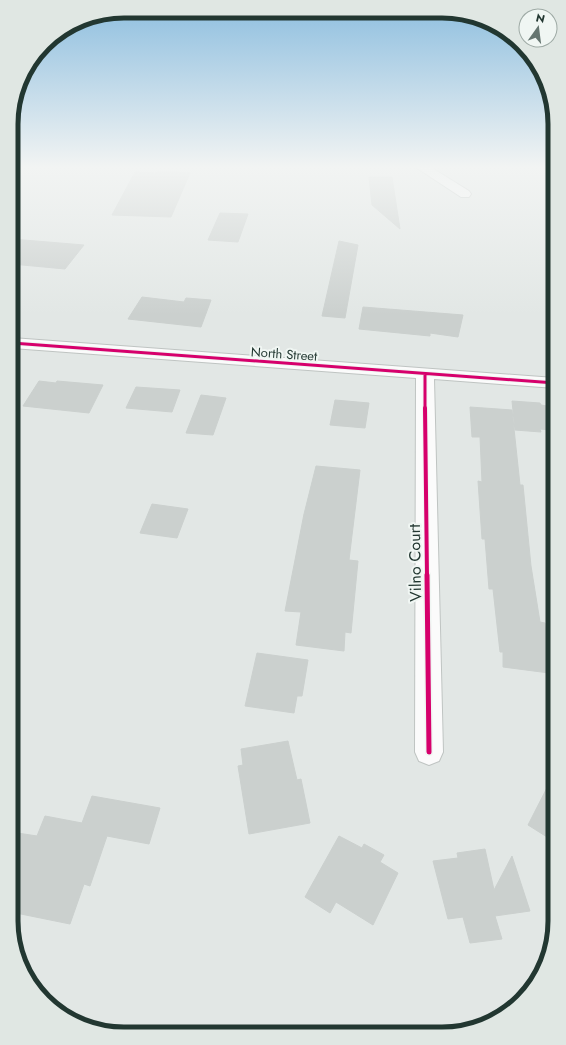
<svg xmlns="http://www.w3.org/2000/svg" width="566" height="1045" viewBox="0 0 566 1045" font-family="Jost,sans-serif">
  <rect width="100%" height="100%" fill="#e2e7e5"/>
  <path fill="#cbd0ce" stroke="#cbd0ce" d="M 158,171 L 190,173 L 171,217 L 112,215 L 135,172 L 157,173 Z
    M 369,177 L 392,177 L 400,229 L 372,205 Z
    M 220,213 L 248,214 L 238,242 L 208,240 Z
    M 12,239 L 84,245 L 65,269 L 12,264 Z
    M 339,241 L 358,245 L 345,318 L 322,316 Z
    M 142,297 L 184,302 L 186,298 L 211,300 L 201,327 L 128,319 Z
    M 363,307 L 463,315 L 458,337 L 430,333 L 430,336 L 359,329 Z
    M 39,381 L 56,383 L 57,381 L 103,385 L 89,413 L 23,406 Z
    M 136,387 L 180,390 L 172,412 L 126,408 Z
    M 201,395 L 226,398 L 213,435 L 186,433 Z
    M 335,400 L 369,403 L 365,428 L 330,425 Z
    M 512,401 L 540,403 L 541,405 L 547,406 L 550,430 L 540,429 L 541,432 L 515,430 Z
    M 470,407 L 512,410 L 520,485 L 523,485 L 531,566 L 540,622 L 545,623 L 549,673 L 503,667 L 503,652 L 500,652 L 493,589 L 489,589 L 485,539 L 482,539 L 478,481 L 482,482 L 480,437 L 472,437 Z
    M 316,466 L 360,470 L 349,560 L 358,561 L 351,633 L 345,632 L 344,651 L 296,645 L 301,612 L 285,611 L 304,514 Z
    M 152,504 L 188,509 L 177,538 L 140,533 Z
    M 257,653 L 308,660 L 302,696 L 297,696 L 294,713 L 245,706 Z
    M 288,741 L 297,780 L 301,779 L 310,823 L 249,834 L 238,766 L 243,765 L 241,749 Z
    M 555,772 L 555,842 L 528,825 Z
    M 92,796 L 160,808 L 149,844 L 107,836 L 90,886 L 84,884 L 70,924 L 11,912 L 11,832 L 37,836 L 45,816 L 82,823 Z
    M 339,836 L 362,848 L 364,844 L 384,855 L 380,862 L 398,873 L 373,925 L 336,902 L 330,913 L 305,897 Z
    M 485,849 L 494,890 L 512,856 L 530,911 L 495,916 L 502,939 L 470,943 L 463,917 L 448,919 L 433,861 L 458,858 L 457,853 Z"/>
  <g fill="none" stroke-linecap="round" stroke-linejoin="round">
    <g stroke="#bfc4c2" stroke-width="2">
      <path id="minor" d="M 417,168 L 432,168 L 469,191 L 471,194 L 469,197 L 461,197 Z
        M 12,338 L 555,378 L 555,388 L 434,379 L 443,752 L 439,761 L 429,765 L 419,761 L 415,752 L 416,378 L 12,348 Z"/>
    </g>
    <use href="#minor" fill="#fbfbfb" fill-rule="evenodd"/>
    <g stroke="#f0f6f3" stroke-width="5">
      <path id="cycleway-far2" d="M 12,343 L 555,383
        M 425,374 L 425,409"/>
    </g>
    <g stroke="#f0f6f3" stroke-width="6">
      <path id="cycleway-far1" d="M 425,408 L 427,576"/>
    </g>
    <g stroke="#f0f6f3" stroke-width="8">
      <path id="cycleway" d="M 427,575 L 429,752"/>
    </g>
    <use href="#cycleway-far2" stroke="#d6006c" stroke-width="3"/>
    <use href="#cycleway-far1" stroke="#d6006c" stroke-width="4"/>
    <use href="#cycleway" stroke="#d6006c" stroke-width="5"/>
  </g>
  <linearGradient id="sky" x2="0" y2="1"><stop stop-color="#8dbedf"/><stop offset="0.53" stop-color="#f2f4f3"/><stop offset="1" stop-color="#f2f4f3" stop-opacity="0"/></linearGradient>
  <rect width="566" height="315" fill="url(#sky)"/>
  <g text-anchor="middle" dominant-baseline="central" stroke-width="4" stroke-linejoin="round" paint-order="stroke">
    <g font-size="13" fill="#223731" stroke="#f0f6f3">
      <text transform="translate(284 354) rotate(4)">North Street</text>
    </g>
    <g font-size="16" fill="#223731" stroke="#f0f6f3">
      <text transform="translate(415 563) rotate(-91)">Vilno Court</text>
    </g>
  </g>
  <path d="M0 0H566V1045H0ZM124 18H442A106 106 0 0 1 548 124V921A106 106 0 0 1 442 1027H124A106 106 0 0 1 18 921V124A106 106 0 0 1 124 18Z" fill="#e0e7e3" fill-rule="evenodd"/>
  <path fill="none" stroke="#223731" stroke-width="5" d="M124 18H442A106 106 0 0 1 548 124V921A106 106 0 0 1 442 1027H124A106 106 0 0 1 18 921V124A106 106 0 0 1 124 18Z"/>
  <g transform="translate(538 28) rotate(14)"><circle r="19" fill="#f0f6f3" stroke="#9eaaa5"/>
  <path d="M0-3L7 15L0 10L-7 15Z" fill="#657570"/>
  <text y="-6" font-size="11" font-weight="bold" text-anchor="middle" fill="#223731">N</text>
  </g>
</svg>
